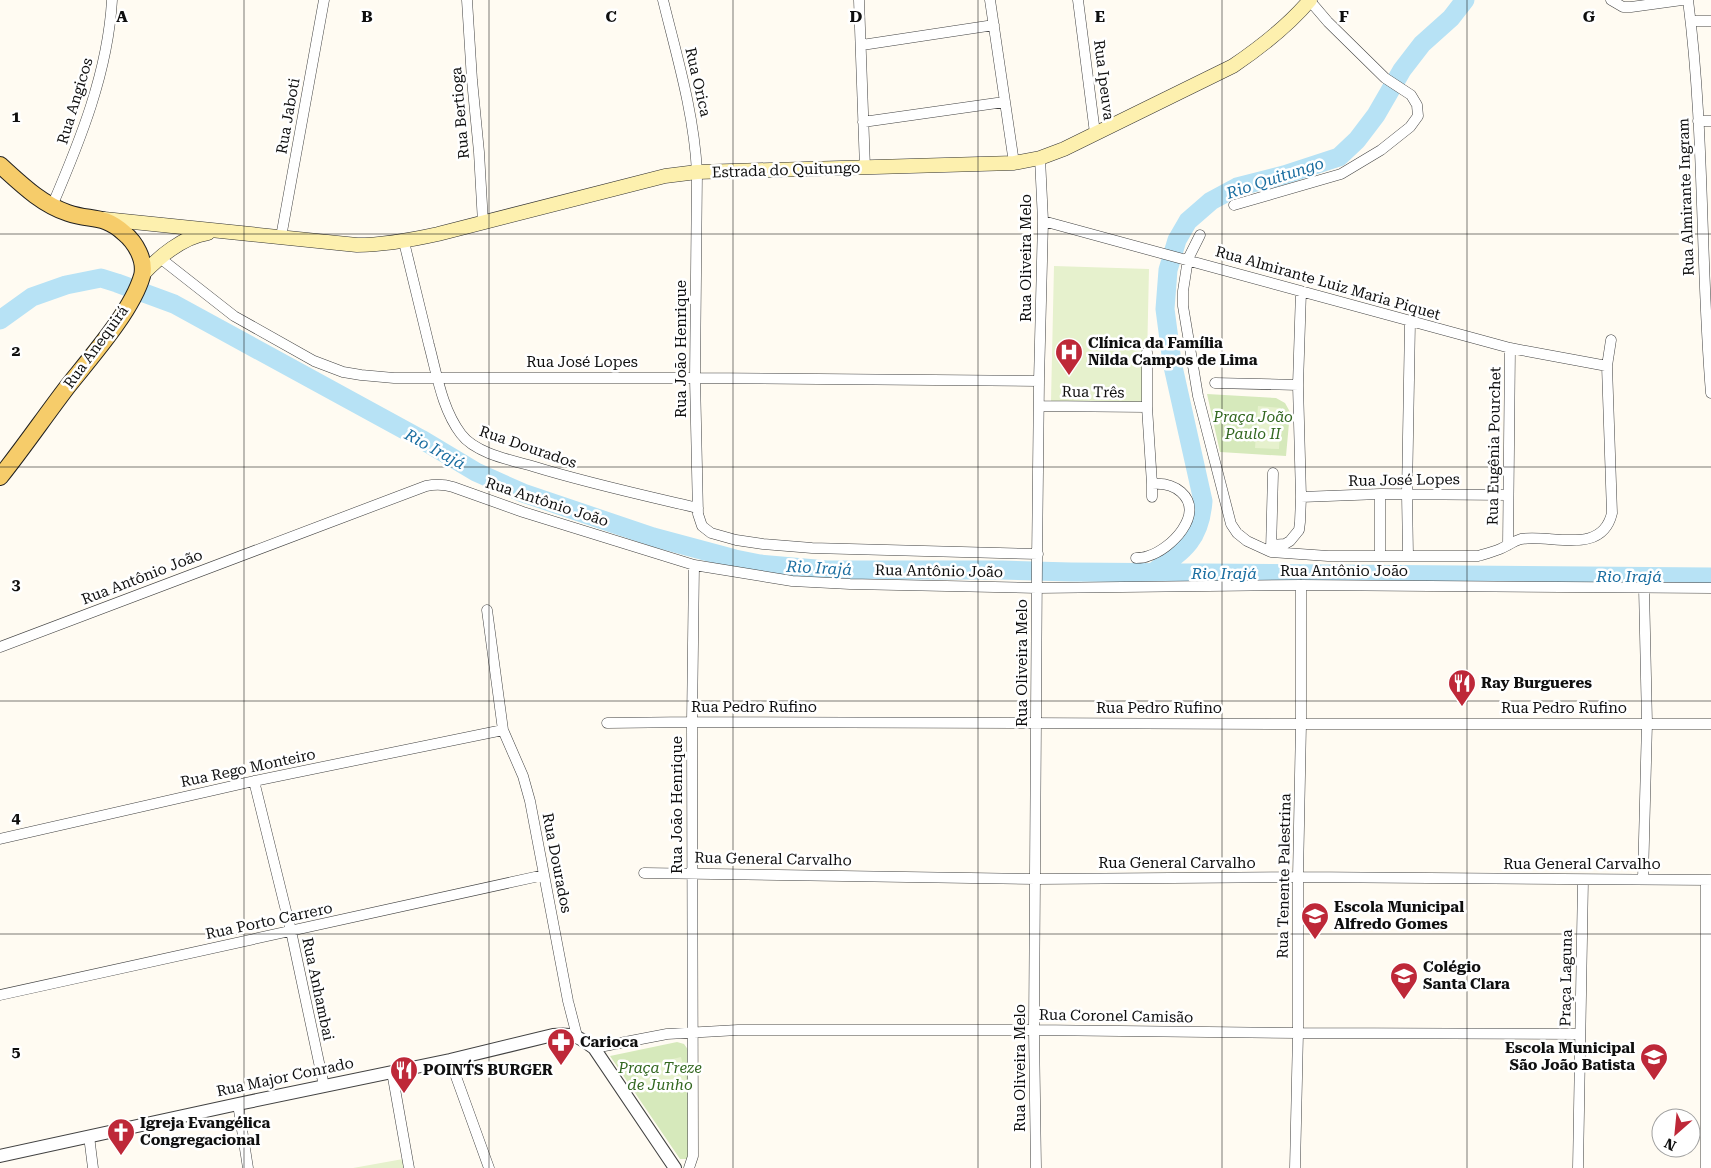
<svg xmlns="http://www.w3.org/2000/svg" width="1711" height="1168" viewBox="0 0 1711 1168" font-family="'Roboto Serif',serif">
  <rect width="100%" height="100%" fill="#fffbf2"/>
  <path fill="#d6e9bb" d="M 1207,394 L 1276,398 L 1285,403 L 1290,412 L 1286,456 L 1220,452 Z
    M 677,1042 L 684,1044 L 689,1051 L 692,1153 L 687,1159 L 680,1159 L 610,1056 Z"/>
  <path fill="#e6f1cd" d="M 1054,266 L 1149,269 L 1146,404 L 1051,401 Z
    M 1258,406 L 1281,408 L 1279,449 L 1255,448 Z
    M 681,1057 L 687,1083 L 642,1093 L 636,1068 Z
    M 403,1159 L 405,1168 L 353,1168 Z"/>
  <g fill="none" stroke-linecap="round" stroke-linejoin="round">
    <path stroke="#b7e2f5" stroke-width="19" d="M 0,320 L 32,297 L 66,285 L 101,278 L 117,283 L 174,304 L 421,439 L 476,472 L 523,493 L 653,537 L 735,559 L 760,564 L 827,570 L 1002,570 L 1071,572 L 1711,577
      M 1152,573 C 1183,551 1200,541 1203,501 L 1172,362 L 1165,309 L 1168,270 L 1177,240 L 1188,221 L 1211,201 L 1237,187 L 1284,175 L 1339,157 L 1357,140 L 1376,115 L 1402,70 L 1422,44 L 1451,18 L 1465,0"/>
    <g stroke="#424242" stroke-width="11">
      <path id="minor" d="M 467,0 L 472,80 L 479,152 L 483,223
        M 663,0 C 677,57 694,113 697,172 L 695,378 L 698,514 L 702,526 L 711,533 L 736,540 L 763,544 L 812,548 L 1038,554
        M 859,0 L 865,168
        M 990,0 L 1014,163
        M 1078,0 L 1095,133
        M 1611,0 L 1623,7 L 1631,7 L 1682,0
        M 1688,0 C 1705,130 1700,262 1711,393
        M 1691,21 L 1711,21
        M 862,45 L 994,25
        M 1698,121 L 1711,121
        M 863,122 L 1004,102
        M 1234,205 L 1341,174 L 1381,150 L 1410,127 L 1418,116 L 1417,105 L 1411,95 L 1385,78 L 1328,22 L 1310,1
        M 52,206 C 80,141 108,72 112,0
        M 1043,221 L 1510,348 L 1607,366
        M 1200,235 L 1188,259 L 1183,291 L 1183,306 L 1198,396 L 1231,524 L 1237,533 L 1247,541 L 1271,552 L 1328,556 L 1478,556 C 1485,554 1493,552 1500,549 C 1507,546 1514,541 1521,539 C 1552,534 1602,556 1612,513 L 1607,366 L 1611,340
        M 281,237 L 324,0
        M 404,242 C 412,276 421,311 429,345 C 437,375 442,409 461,434 C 475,453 510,460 532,466 C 587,483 642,495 698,508
        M 160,258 L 234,316 L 314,361 L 343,372 L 361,375 L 394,378 L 695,378 L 1039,381
        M 1147,352 L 1147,407 L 1152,484
        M 1215,383 L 1298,385
        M 1039,406 L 1147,407
        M 1301,497 L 1380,494 L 1508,495
        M 1271,545 L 1285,544 L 1290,541 L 1299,530 L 1300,522 L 1301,497 L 1298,385 L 1301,291
        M 1508,545 L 1510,348
        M 1271,551 L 1273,473
        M 1408,555 L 1407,494 L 1410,322
        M 1380,556 L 1380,494
        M 1136,558 C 1140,558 1144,558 1148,556 C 1170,550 1206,514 1181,492 C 1173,485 1162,483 1152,484 L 1152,497
        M 487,610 L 503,730 L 523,776 L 530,801 L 568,1001 L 577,1036
        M 0,647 L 426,486 C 436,484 443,484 453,487 L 523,512 L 694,565 L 792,581 L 850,584 L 1037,588 L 1301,585 L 1711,588
        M 607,723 L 692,722 L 1301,724 L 1711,724
        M 254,781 L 291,931 L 324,1086
        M 0,839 L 254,781 L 503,730
        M 644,873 L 1036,879 L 1298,877 L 1711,880
        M 1643,879 L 1647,723 L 1644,588
        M 1706,880 L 1706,1168
        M 0,995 L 544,875
        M 594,1048 L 667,1034 L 738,1030 L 1034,1030 L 1298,1033 L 1579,1034
        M 450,1060 L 489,1168
        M 392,1072 L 409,1168
        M 238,1104 L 248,1168
        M 89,1136 L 93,1168
        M 689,1168 L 693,1156 L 692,722 L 694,565
        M 1036,1168 L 1034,1030 L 1037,561 L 1039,381 L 1043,221 L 1040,158
        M 1295,1168 L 1298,1033 L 1298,877 L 1301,724 L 1301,585
        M 1578,1168 L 1583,880"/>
    </g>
    <g stroke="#424242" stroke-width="14">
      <path id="tertiary" d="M 0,1156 L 238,1104 L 450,1060 L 553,1035 C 574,1033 577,1036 594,1048 L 675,1168"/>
    </g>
    <g stroke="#313131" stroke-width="15">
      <path id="secondary" d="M 104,219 L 357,245 C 385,245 411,240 438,234 L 665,176 L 697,172 L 1014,163 L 1040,158 L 1064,149 L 1233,66 C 1261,47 1288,26 1310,0
        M 142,275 C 160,256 182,237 208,233"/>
    </g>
    <g stroke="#202020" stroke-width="18">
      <path id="primary" d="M 0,165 C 21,184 41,204 68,213 C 91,221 103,214 124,233 C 135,242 146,260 142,276 C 132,311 91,357 68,386 C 45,416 24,447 0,477"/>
    </g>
    <use href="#minor" stroke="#fff" stroke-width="10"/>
    <use href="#tertiary" stroke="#fff" stroke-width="12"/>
    <use href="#secondary" stroke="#fdf0ae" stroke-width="14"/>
    <use href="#primary" stroke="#f6cc6a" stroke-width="16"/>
  </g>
  <path fill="none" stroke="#0f0f0f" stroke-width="1" stroke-opacity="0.55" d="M 244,0 L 244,1168M 489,0 L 489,1168M 733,0 L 733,1168M 978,0 L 978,1168M 1222,0 L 1222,1168M 1467,0 L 1467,1168M 0,234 L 1711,234M 0,467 L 1711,467M 0,701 L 1711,701M 0,934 L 1711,934"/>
  <defs>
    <g id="hospital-pin" transform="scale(1.4375)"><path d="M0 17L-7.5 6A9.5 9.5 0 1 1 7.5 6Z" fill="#be2838" stroke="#fff"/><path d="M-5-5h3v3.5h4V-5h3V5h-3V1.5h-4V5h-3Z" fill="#fff"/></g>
    <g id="restaurant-pin" transform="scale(1.4375)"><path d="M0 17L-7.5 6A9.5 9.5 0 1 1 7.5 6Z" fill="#be2838" stroke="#fff"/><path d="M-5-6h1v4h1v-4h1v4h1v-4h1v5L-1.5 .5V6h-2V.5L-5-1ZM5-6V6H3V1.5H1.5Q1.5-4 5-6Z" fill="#fff"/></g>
    <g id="school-pin" transform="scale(1.4375)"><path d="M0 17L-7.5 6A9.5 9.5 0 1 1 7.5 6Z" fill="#be2838" stroke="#fff"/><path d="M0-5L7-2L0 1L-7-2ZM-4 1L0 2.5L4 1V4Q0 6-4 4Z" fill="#fff"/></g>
    <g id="pharmacy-pin" transform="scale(1.4375)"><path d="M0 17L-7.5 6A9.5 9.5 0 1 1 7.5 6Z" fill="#be2838" stroke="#fff"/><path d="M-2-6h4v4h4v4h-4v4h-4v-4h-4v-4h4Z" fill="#fff"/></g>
    <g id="church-pin" transform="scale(1.4375)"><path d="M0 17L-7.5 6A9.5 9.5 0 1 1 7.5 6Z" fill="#be2838" stroke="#fff"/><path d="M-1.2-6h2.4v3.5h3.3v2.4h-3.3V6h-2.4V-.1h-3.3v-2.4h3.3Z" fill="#fff"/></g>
  </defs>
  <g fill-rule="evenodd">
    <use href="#hospital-pin" x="1069" y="352"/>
    <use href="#restaurant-pin" x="1462" y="683"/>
    <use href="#school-pin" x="1315" y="916"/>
    <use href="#school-pin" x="1404" y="976"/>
    <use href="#pharmacy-pin" x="561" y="1042"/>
    <use href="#school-pin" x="1654" y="1057"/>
    <use href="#restaurant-pin" x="404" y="1070"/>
    <use href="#church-pin" x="121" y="1132"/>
  </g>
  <g text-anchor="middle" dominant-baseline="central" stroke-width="5" stroke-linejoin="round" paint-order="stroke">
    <g font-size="15" fill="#0f0f0f" stroke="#fff">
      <text transform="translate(1104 80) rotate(83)">Rua Ipeuva</text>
      <text transform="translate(698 82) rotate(77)">Rua Orica</text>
      <text transform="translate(75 101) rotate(-73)">Rua Angicos</text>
      <text transform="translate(460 113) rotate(-95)">Rua Bertioga</text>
      <text transform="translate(288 116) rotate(-80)">Rua Jaboti</text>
      <text transform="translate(786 170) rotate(-2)">Estrada do Quitungo</text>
      <text transform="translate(1686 197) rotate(-92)">Rua Almirante Ingram</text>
      <text transform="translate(1026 258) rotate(-90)">Rua Oliveira Melo</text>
      <text transform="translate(1328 283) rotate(16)">Rua Almirante Luiz Maria Piquet</text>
      <text transform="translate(96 347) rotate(-54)">Rua Anequirá</text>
      <text transform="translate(681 349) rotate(-90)">Rua João Henrique</text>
      <text x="582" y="362">Rua José Lopes</text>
      <text transform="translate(1093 392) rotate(1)">Rua Três</text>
      <text transform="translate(1494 446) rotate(-89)">Rua Eugênia Pourchet</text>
      <text transform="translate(528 447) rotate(19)">Rua Dourados</text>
      <text transform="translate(1404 480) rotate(-1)">Rua José Lopes</text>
      <text transform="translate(547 502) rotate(18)">Rua Antônio João</text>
      <text transform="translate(939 571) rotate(1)">Rua Antônio João</text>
      <text x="1344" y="571">Rua Antônio João</text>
      <text transform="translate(142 577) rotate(-21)">Rua Antônio João</text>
      <text transform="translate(1022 663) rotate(-90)">Rua Oliveira Melo</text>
      <text x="754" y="707">Rua Pedro Rufino</text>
      <text x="1159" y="708">Rua Pedro Rufino</text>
      <text x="1564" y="708">Rua Pedro Rufino</text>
      <text transform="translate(248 768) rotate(-12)">Rua Rego Monteiro</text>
      <text transform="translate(677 805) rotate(-90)">Rua João Henrique</text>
      <text transform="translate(773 859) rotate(1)">Rua General Carvalho</text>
      <text transform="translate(557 863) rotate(79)">Rua Dourados</text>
      <text x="1177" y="863">Rua General Carvalho</text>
      <text x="1582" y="864">Rua General Carvalho</text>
      <text transform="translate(1284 876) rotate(-89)">Rua Tenente Palestrina</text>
      <text transform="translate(269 921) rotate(-12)">Rua Porto Carrero</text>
      <text transform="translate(1566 978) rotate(-89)">Praça Laguna</text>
      <text transform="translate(318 989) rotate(78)">Rua Anhambai</text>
      <text transform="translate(1116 1016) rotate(1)">Rua Coronel Camisão</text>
      <text transform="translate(1020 1068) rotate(-90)">Rua Oliveira Melo</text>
      <text transform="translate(285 1077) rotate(-12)">Rua Major Conrado</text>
    </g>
    <g font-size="15" font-weight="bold" fill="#0f0f0f" stroke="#fff" text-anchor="start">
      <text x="1088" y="343">Clínica da Família<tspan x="1088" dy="17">Nilda Campos de Lima</tspan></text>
      <text x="1481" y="683">Ray Burgueres</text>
      <text x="1334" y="907">Escola Municipal<tspan x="1334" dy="17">Alfredo Gomes</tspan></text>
      <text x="1423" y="967">Colégio<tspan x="1423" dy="17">Santa Clara</tspan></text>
      <text x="580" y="1042">Carioca</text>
      <text x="1635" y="1048" text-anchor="end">Escola Municipal<tspan x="1635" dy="17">São João Batista</tspan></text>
      <text x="423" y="1070">POINT´S BURGER</text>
      <text x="140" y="1123">Igreja Evangélica<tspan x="140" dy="17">Congregacional</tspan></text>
    </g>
    <g font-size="15" font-style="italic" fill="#326720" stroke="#fff">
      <text x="1253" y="417">Praça João<tspan x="1253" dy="17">Paulo II</tspan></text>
      <text x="660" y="1068">Praça Treze<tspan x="660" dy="17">de Junho</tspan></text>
    </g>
    <g font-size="16" font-style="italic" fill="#196da0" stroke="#fff">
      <text transform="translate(1275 178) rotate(-18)">Rio Quitungo</text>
      <text transform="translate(435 449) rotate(29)">Rio Irajá</text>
      <text transform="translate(819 568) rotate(3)">Rio Irajá</text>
      <text x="1224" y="573">Rio Irajá</text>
      <text x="1629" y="576">Rio Irajá</text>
    </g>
  </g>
  <g font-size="16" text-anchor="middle" font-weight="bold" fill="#0f0f0f" stroke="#fff" stroke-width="5" stroke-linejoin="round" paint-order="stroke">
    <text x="122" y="22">A</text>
    <text x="367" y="22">B</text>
    <text x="611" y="22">C</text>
    <text x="856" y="22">D</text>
    <text x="1100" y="22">E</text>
    <text x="1344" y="22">F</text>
    <text x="1589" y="22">G</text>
    <text x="16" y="122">1</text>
    <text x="16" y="356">2</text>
    <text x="16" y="590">3</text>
    <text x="16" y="823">4</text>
    <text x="16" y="1057">5</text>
  </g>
  <g transform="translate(1676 1133) rotate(207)"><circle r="24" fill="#ffffff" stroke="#9f9f9f"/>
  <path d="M0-4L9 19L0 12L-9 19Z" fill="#be2838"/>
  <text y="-8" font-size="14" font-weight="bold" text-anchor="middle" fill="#0f0f0f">N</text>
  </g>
</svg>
